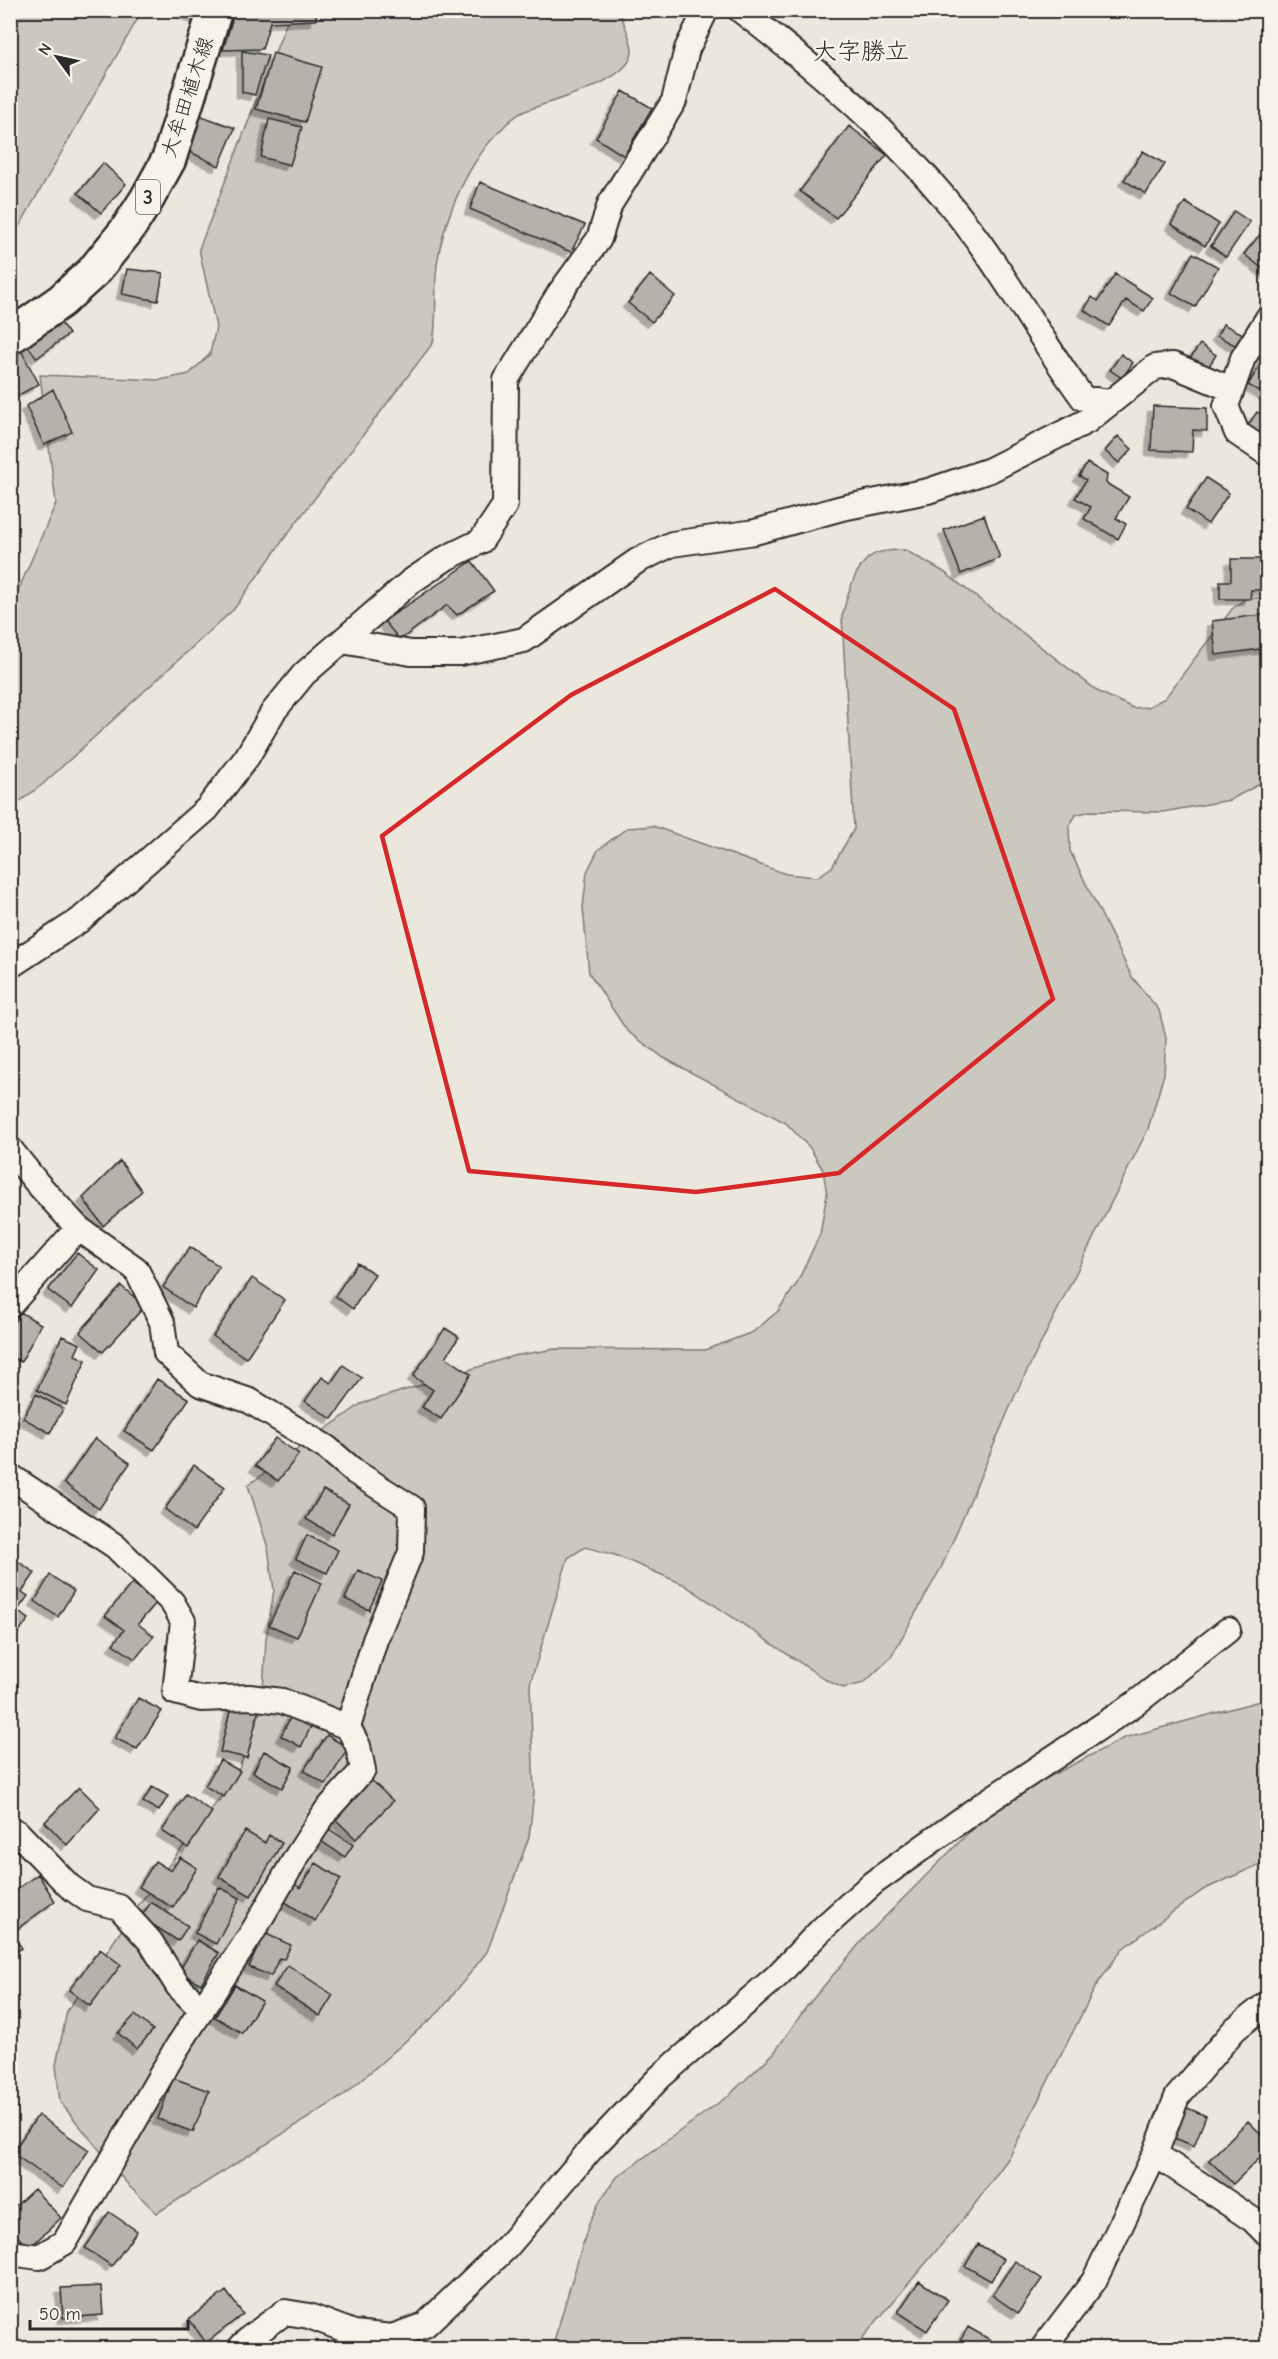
<svg xmlns="http://www.w3.org/2000/svg" width="1278" height="2359" viewBox="0 0 1278 2359" font-family="'Comic Neue','Klee One',sans-serif">
  <defs>
    <filter id="shadow"><feDropShadow dx="-5.5" dy="5.5" stdDeviation="0" flood-color="#0004"/></filter>
  </defs>
  <rect width="100%" height="100%" fill="#ebe7dd"/>
  <filter id="ink" filterUnits="userSpaceOnUse"><feTurbulence type="fractalNoise" baseFrequency=".0167" numOctaves="2"/><feDisplacementMap in="SourceGraphic" scale="12" xChannelSelector="R" yChannelSelector="G"/><feConvolveMatrix kernelMatrix="1 2 1 2 8 2 1 2 1" color-interpolation-filters="sRGB"/></filter>
  <g filter="url(#ink)">
    <path fill="#cbc8bf" stroke="#7b7a75" stroke-width="1.5" d="M 11,10 L 142,11 L 11,241 L 10,11 Z
      M 291,11 L 619,11 C 623,22 631,37 632,50 C 634,82 548,101 525,111 C 515,115 504,126 497,134 C 465,167 439,229 436,275 C 435,298 437,320 433,343 L 286,536 L 234,609 L 43,784 L 11,808 L 11,607 L 56,503 L 40,375 L 160,380 L 189,374 L 210,354 L 216,327 L 199,249 Z
      M 905,550 L 944,572 L 1099,692 L 1133,708 L 1148,707 L 1165,698 L 1232,609 L 1246,598 L 1267,598 L 1267,780 L 1230,800 L 1163,812 L 1090,811 L 1076,815 L 1069,826 L 1070,851 L 1132,977 L 1159,1010 L 1166,1038 L 1164,1074 L 1148,1129 L 1016,1393 L 942,1566 L 891,1657 L 864,1683 L 843,1688 L 826,1680 L 683,1584 L 615,1555 L 585,1547 L 568,1558 L 530,1684 L 534,1793 L 529,1837 L 487,1952 L 440,2011 L 343,2096 L 157,2213 L 129,2186 L 60,2102 L 56,2065 L 67,2011 L 137,1907 L 236,1777 L 262,1707 L 266,1639 L 274,1590 L 268,1548 L 248,1485 L 361,1404 L 513,1356 L 555,1349 L 705,1350 L 753,1332 L 777,1312 L 796,1285 L 820,1234 L 827,1194 L 823,1170 L 810,1148 L 786,1123 L 664,1058 L 627,1031 L 589,973 L 583,907 L 587,872 L 598,850 L 627,828 L 653,826 L 786,874 L 817,877 L 832,867 L 854,829 L 842,617 C 847,596 856,557 881,552 C 889,550 897,550 905,550 Z
      M 1267,1699 L 1267,1861 L 1203,1890 L 1122,1949 L 1096,1986 L 1010,2156 L 969,2212 L 854,2348 L 552,2348 L 589,2223 L 601,2199 L 617,2177 L 728,2096 L 774,2053 L 807,2006 L 866,1936 L 997,1804 L 1124,1738 Z"/>
    <path fill="#b5b2ab" stroke="#2b2b2b" stroke-width="1.5" filter="url(#shadow)" d="M 179,10 L 204,10 L 201,20 Z
      M 235,10 L 316,10 L 316,20 L 270,22 L 262,49 L 223,50 Z
      M 242,51 L 268,55 L 255,95 L 242,92 Z
      M 273,53 L 322,67 L 305,122 L 256,109 Z
      M 623,91 L 652,108 L 624,156 L 596,138 Z
      M 199,115 L 235,128 L 219,166 L 186,150 Z
      M 269,119 L 302,127 L 290,165 L 261,157 Z
      M 849,126 L 887,155 L 836,218 L 800,191 Z
      M 1143,151 L 1165,164 L 1146,194 L 1124,180 Z
      M 103,163 L 126,184 L 101,213 L 78,193 Z
      M 480,182 L 585,225 L 571,252 L 470,209 Z
      M 1185,202 L 1219,224 L 1205,246 L 1171,224 Z
      M 1234,211 L 1250,222 L 1226,257 L 1211,246 Z
      M 1262,232 L 1268,237 L 1268,273 L 1244,254 Z
      M 1193,253 L 1218,267 L 1195,307 L 1171,293 Z
      M 127,269 L 163,273 L 158,301 L 122,294 Z
      M 1115,274 L 1153,298 L 1144,311 L 1126,300 L 1109,326 L 1084,310 L 1092,297 L 1098,301 Z
      M 650,275 L 675,296 L 652,322 L 628,303 Z
      M 53,312 L 69,334 L 37,358 L 21,337 Z
      M 1223,324 L 1247,336 L 1241,348 L 1217,336 Z
      M 16,341 L 39,384 L 10,400 L 10,345 Z
      M 1200,344 L 1216,355 L 1204,374 L 1187,363 Z
      M 1268,351 L 1268,396 L 1248,385 Z
      M 1121,354 L 1133,363 L 1122,378 L 1110,370 Z
      M 53,389 L 72,432 L 44,445 L 26,406 Z
      M 1153,406 L 1207,408 L 1207,431 L 1193,430 L 1192,452 L 1151,450 Z
      M 1268,409 L 1268,439 L 1248,425 L 1257,412 L 1263,416 Z
      M 1118,436 L 1132,449 L 1119,463 L 1105,451 Z
      M 1087,463 L 1107,475 L 1106,483 L 1129,497 L 1116,518 L 1126,524 L 1118,539 L 1084,519 L 1091,507 L 1075,498 L 1086,480 L 1079,476 Z
      M 1206,478 L 1229,493 L 1208,524 L 1186,509 Z
      M 984,515 L 1000,558 L 961,574 L 944,530 Z
      M 1231,559 L 1268,559 L 1268,590 L 1251,590 L 1250,599 L 1220,599 L 1220,581 L 1231,581 Z
      M 472,561 L 494,591 L 457,615 L 447,605 L 400,640 L 384,621 Z
      M 1268,614 L 1268,648 L 1216,655 L 1212,621 Z
      M 120,1161 L 142,1191 L 103,1226 L 83,1198 Z
      M 190,1247 L 219,1266 L 193,1308 L 163,1287 Z
      M 77,1253 L 99,1270 L 72,1308 L 48,1290 Z
      M 357,1263 L 375,1274 L 353,1309 L 335,1296 Z
      M 252,1278 L 285,1300 L 246,1358 L 213,1336 Z
      M 121,1286 L 145,1306 L 103,1352 L 80,1332 Z
      M 20,1312 L 41,1324 L 21,1362 L 10,1356 L 10,1329 Z
      M 445,1328 L 459,1337 L 446,1357 L 471,1374 L 441,1419 L 422,1407 L 433,1390 L 413,1376 Z
      M 62,1336 L 80,1344 L 75,1355 L 86,1360 L 66,1405 L 37,1390 Z
      M 343,1365 L 362,1378 L 332,1419 L 305,1401 L 322,1377 L 331,1383 Z
      M 157,1379 L 189,1399 L 154,1450 L 124,1431 Z
      M 36,1394 L 63,1409 L 50,1433 L 23,1418 Z
      M 95,1438 L 130,1463 L 99,1509 L 64,1483 Z
      M 275,1438 L 299,1454 L 278,1481 L 255,1466 Z
      M 194,1465 L 225,1487 L 194,1531 L 165,1509 Z
      M 323,1490 L 349,1504 L 332,1534 L 306,1519 Z
      M 307,1535 L 338,1550 L 327,1573 L 296,1559 Z
      M 10,1556 L 35,1573 L 22,1592 L 28,1596 L 17,1611 L 29,1619 L 14,1638 L 10,1635 Z
      M 295,1570 L 322,1583 L 297,1637 L 269,1625 Z
      M 358,1570 L 382,1581 L 369,1610 L 345,1599 Z
      M 50,1575 L 74,1591 L 58,1617 L 35,1601 Z
      M 132,1583 L 157,1602 L 138,1624 L 154,1636 L 135,1659 L 113,1644 L 124,1630 L 105,1616 Z
      M 138,1698 L 162,1711 L 137,1749 L 115,1738 Z
      M 232,1703 L 259,1709 L 247,1758 L 220,1752 Z
      M 292,1714 L 312,1724 L 301,1747 L 281,1736 Z
      M 327,1735 L 348,1748 L 326,1785 L 304,1770 Z
      M 264,1751 L 293,1767 L 282,1788 L 253,1772 Z
      M 220,1760 L 240,1771 L 224,1797 L 205,1786 Z
      M 368,1777 L 393,1801 L 356,1839 L 331,1815 Z
      M 79,1787 L 100,1808 L 67,1845 L 45,1822 Z
      M 152,1787 L 168,1796 L 159,1811 L 143,1802 Z
      M 186,1794 L 212,1812 L 188,1848 L 162,1831 Z
      M 329,1829 L 353,1845 L 345,1857 L 321,1841 Z
      M 245,1831 L 265,1843 L 269,1835 L 282,1843 L 251,1896 L 219,1877 Z
      M 180,1857 L 197,1868 L 173,1908 L 139,1887 L 155,1861 L 171,1871 Z
      M 316,1863 L 341,1879 L 315,1921 L 282,1900 L 293,1883 L 300,1888 Z
      M 38,1874 L 55,1901 L 17,1929 L 10,1920 L 10,1894 Z
      M 219,1887 L 240,1898 L 216,1944 L 195,1933 Z
      M 151,1902 L 188,1926 L 178,1941 L 141,1917 Z
      M 10,1932 L 22,1948 L 10,1956 Z
      M 264,1933 L 291,1945 L 284,1959 L 279,1958 L 271,1976 L 249,1967 Z
      M 197,1940 L 219,1953 L 201,1984 L 179,1972 Z
      M 100,1949 L 121,1965 L 90,2006 L 69,1990 Z
      M 288,1965 L 333,1995 L 320,2016 L 274,1986 Z
      M 235,1985 L 262,2001 L 242,2033 L 215,2017 Z
      M 135,2015 L 153,2030 L 137,2049 L 118,2033 Z
      M 173,2078 L 209,2091 L 193,2132 L 158,2119 Z
      M 1185,2107 L 1206,2116 L 1194,2146 L 1172,2137 Z
      M 38,2115 L 89,2150 L 63,2188 L 12,2153 Z
      M 1248,2121 L 1268,2141 L 1268,2150 L 1233,2184 L 1209,2160 Z
      M 34,2189 L 61,2218 L 29,2248 L 10,2229 L 10,2211 Z
      M 109,2212 L 137,2231 L 112,2266 L 85,2248 Z
      M 978,2244 L 1004,2259 L 991,2281 L 965,2266 Z
      M 1015,2261 L 1042,2279 L 1018,2313 L 992,2295 Z
      M 919,2281 L 948,2300 L 927,2331 L 898,2312 Z
      M 101,2286 L 103,2315 L 63,2318 L 61,2288 Z
      M 226,2291 L 243,2314 L 206,2343 L 189,2319 Z
      M 968,2327 L 999,2345 L 996,2348 L 956,2348 Z"/>
    <g fill="none" stroke-linecap="round" stroke-linejoin="round">
      <g stroke="#2b2b2b" stroke-width="28">
        <path id="minor" d="M 740,10 C 829,78 913,151 979,242 C 1016,293 1046,348 1083,398 L 1110,402
          M 1268,318 L 1243,358 L 1226,406 L 1237,433 L 1268,454
          M 342,641 L 411,653 L 460,653 L 524,640 L 637,561 L 672,544 L 755,532 L 842,508 L 928,491 L 990,470 L 1087,421 L 1155,367 L 1173,365 L 1231,389
          M 10,966 L 80,920 L 207,809 L 247,757 L 273,712 L 304,674 L 410,582 L 446,558 L 481,541 L 505,505 L 506,380 L 559,294 L 599,239 L 610,204 L 674,101 L 687,49 L 706,10
          M 10,1149 L 37,1183 L 78,1228 L 136,1269 L 162,1322 L 166,1353 L 200,1384 L 250,1401 L 327,1448 L 355,1472 L 412,1508 L 411,1552 L 375,1640 L 348,1727
          M 10,1305 L 78,1228
          M 10,1476 L 115,1546 L 172,1602 L 183,1621 L 175,1692 L 201,1699 L 249,1697 L 282,1701 L 348,1727 L 358,1746 L 363,1770 L 326,1811 L 297,1856 L 252,1933 L 176,2049 L 65,2242 L 39,2257 L 10,2253
          M 10,1829 L 18,1833 L 69,1886 L 87,1899 L 119,1907 L 150,1941 L 178,1986 L 202,2010
          M 1155,2154 L 1253,2220 L 1268,2235
          M 240,2348 L 251,2337 L 285,2312 L 309,2316 L 354,2333 L 392,2337 L 425,2325 L 507,2247 L 592,2148 L 660,2077 L 777,1976 L 821,1930 L 873,1883 L 982,1805 L 1136,1703 L 1228,1630
          M 1043,2348 L 1094,2281 L 1155,2154 L 1177,2097 L 1235,2029 L 1268,2003"/>
      </g>
      <g stroke="#2b2b2b" stroke-width="38">
        <path id="primary" d="M 10,337 L 61,301 L 93,272 L 127,230 L 147,199 L 169,159 L 215,10"/>
      </g>
      <use href="#minor" stroke="#f7f3e8" stroke-width="24"/>
      <use href="#primary" stroke="#f7f3e8" stroke-width="33"/>
    </g>
  </g>
  <path fill="none" stroke="#d62828" stroke-width="4.5" stroke-linejoin="round" d="M 775,589 L 954,709 L 1053,999 L 839,1173 L 696,1192 L 469,1171 L 382,836 L 571,695 Z"/>
  <g text-anchor="middle" dominant-baseline="central" stroke-width="5" stroke-linejoin="round" paint-order="stroke">
    <rect fill="#f7f3e8" stroke="#686764" stroke-width="1.5" x="136" y="180" width="24" height="34" rx="4.5"/>
    <g font-size="20" font-weight="bold" fill="#2b2b2b">
      <text x="148" y="197">3</text>
    </g>
    <g font-size="21" fill="#2b2b2b" stroke="#f7f3e8">
      <text transform="translate(187 97) rotate(-72)">大牟田植木線</text>
    </g>
    <g font-size="24" fill="#2b2b2b" stroke="#f7f3e8">
      <text x="861" y="51">大字勝立</text>
    </g>
  </g>
  <rect width="1278" height="2359" fill="none" stroke="#f7f3e8" stroke-width="36"/>
  <rect x="18" y="18" width="1242" height="2323" fill="none" stroke="#2b2b2b" stroke-width="2" filter="url(#ink)"/>
  <g transform="translate(57 57) rotate(303)" stroke="#f7f3e8" stroke-width="4.5" paint-order="stroke">
  <path d="M0-4.5L10 22L0 15L-10 22Z" fill="#2b2b2b"/>
  <text y="-9" font-size="16" font-weight="bold" text-anchor="middle" fill="#2b2b2b">N</text>
  </g>
  <path d="M30 2320v9h158v-9" fill="none" stroke="#2b2b2b" stroke-width="3"/>
  <text x="39" y="2320" font-size="18" fill="#2b2b2b" stroke="#f7f3e8" stroke-width="4.5" paint-order="stroke">50 m</text>
</svg>
